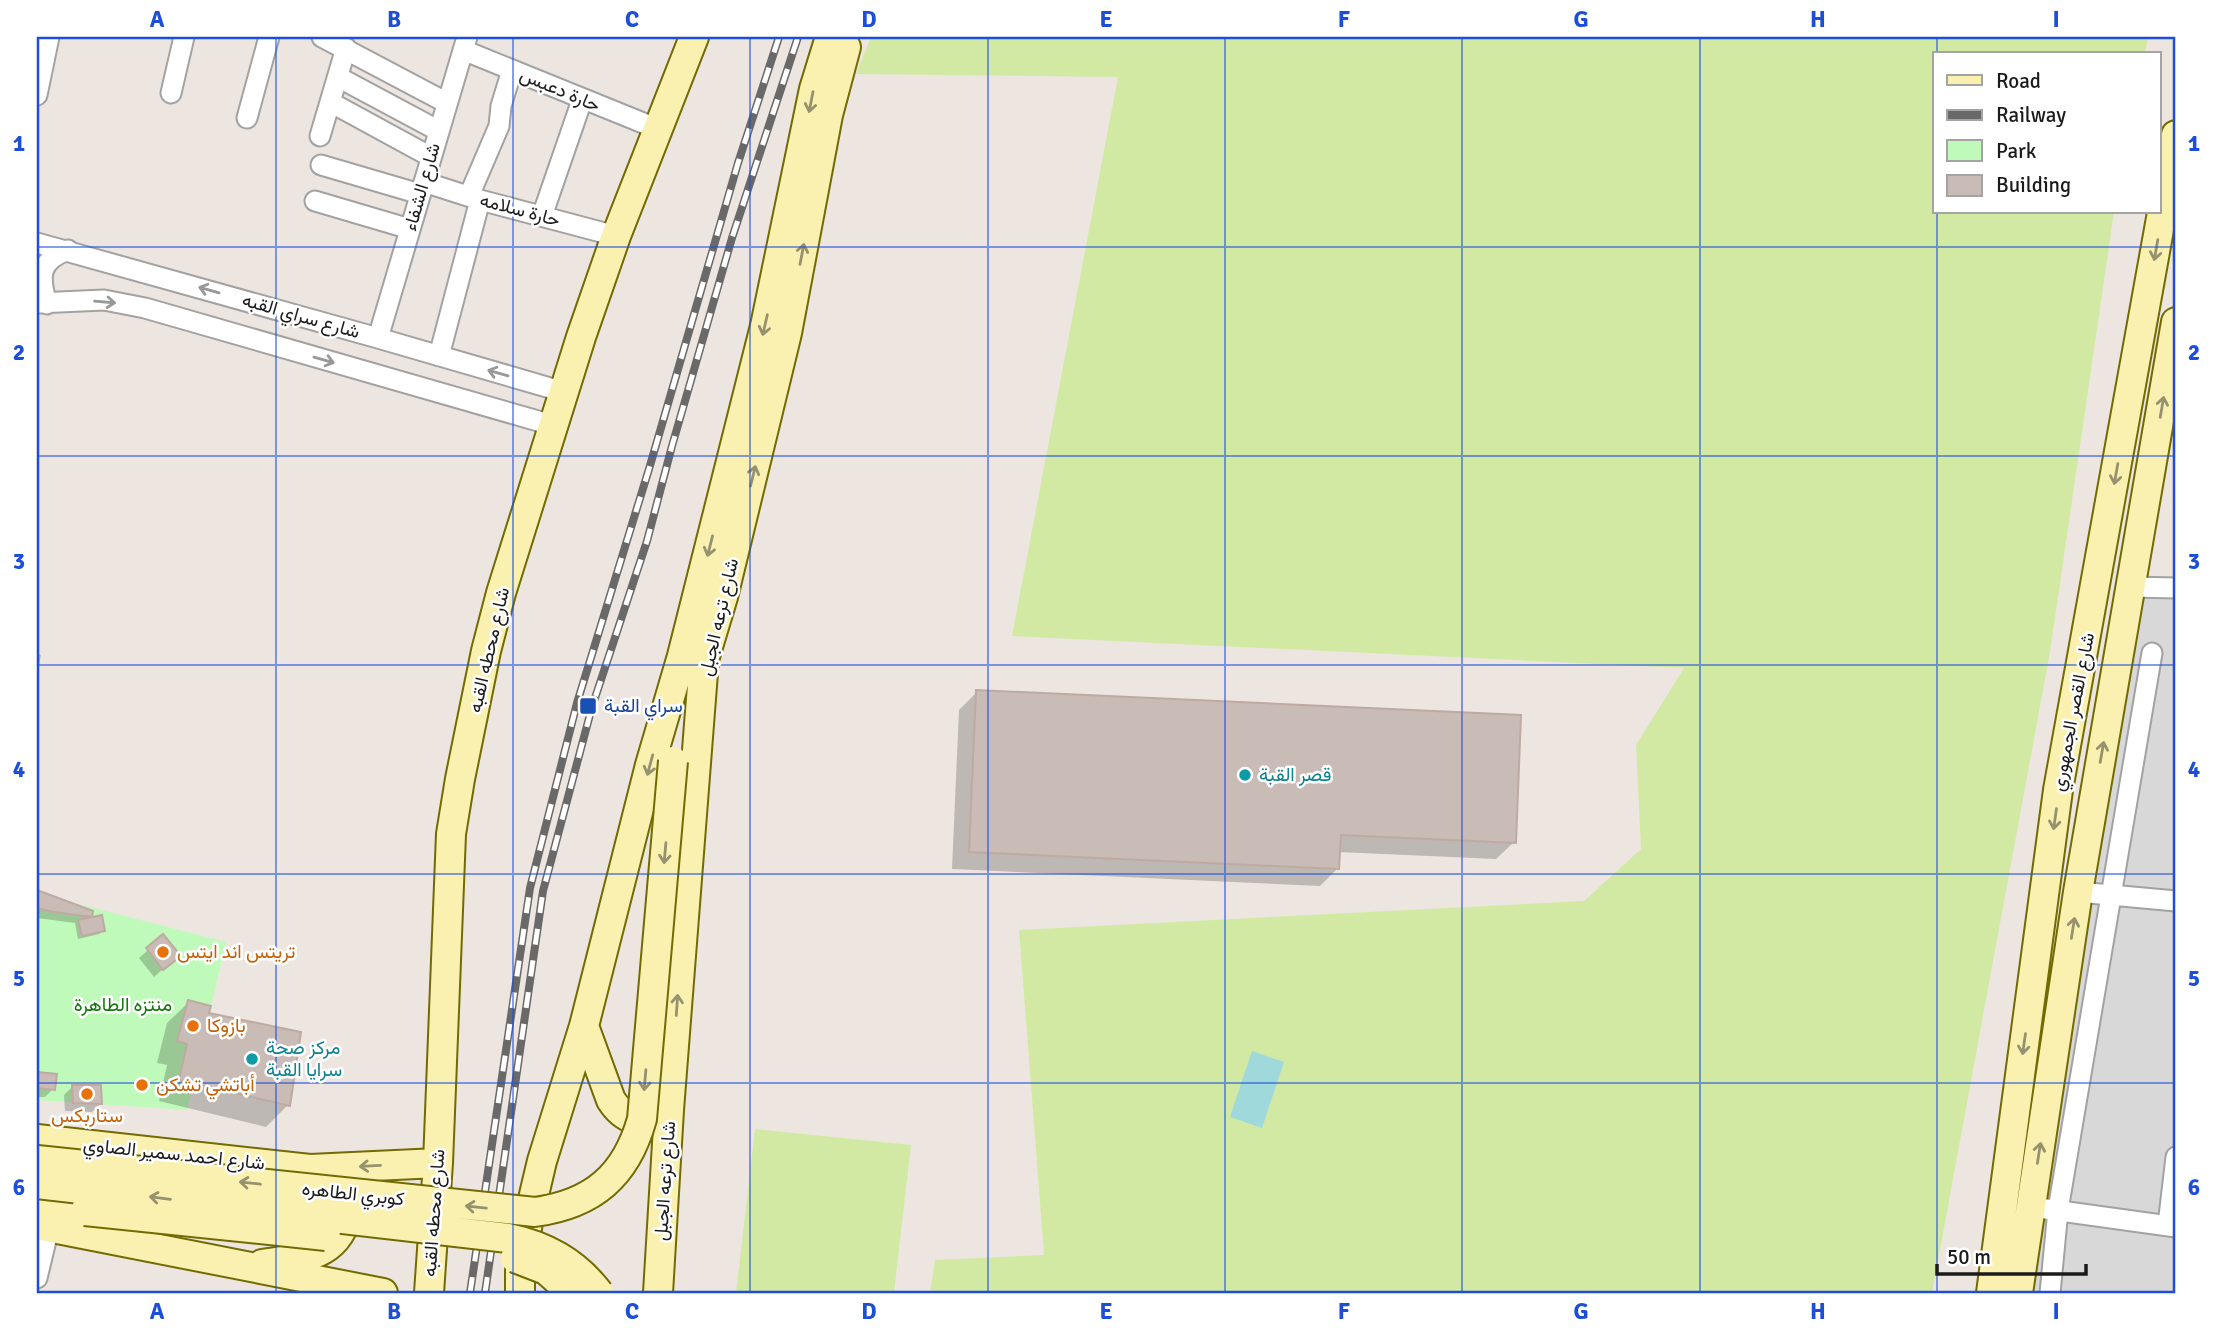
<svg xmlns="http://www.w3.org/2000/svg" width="2213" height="1330" viewBox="0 0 2213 1330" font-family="Signika,Vazirmatn,sans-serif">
  <rect width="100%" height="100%" fill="#ede6e0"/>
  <path fill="#d9d8d8" d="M 2125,577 L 2176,578 L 2176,1293 L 2019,1293 Z"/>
  <path fill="#d2e9a4" d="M 871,37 L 2148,37 L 2145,54 L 1935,54 L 1935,212 L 2114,212 L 2050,652 L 1932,1293 L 930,1293 L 935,1260 L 1044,1255 L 1019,930 L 1584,901 L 1641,849 L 1636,745 L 1684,668 L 1012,636 L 1118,77 L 856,74 Z
    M 755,1129 L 911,1145 L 894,1293 L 736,1293 Z"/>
  <path fill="#c0faba" d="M 37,890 L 67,901 L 226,942 L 187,1110 L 37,1100 Z"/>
  <path fill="#9fd9dc" d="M 1252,1051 L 1284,1062 L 1262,1128 L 1230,1117 Z"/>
  <path fill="#0003" d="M 37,653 L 41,655 L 37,676 Z
    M 977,692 L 1514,842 L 1496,859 L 1338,852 L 1338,868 L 1320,886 L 952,869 L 959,710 Z
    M 37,892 L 91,912 L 86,920 L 103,931 L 99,934 L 78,939 L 75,923 L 37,918 Z
    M 163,937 L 178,956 L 154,977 L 139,958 Z
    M 189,1002 L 207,1014 L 288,1105 L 266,1127 L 159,1101 L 167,1065 L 157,1063 L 167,1023 Z
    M 37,1074 L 55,1076 L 53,1089 L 45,1097 L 37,1097 Z
    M 73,1086 L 100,1104 L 92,1112 L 65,1111 L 64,1095 Z"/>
  <path fill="#c9bbb6" stroke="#bfaaa2" stroke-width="2" d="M 976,690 L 1521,715 L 1516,843 L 1341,835 L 1339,869 L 969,852 Z
    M 37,890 L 93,911 L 92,917 L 53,912 L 37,908 Z
    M 102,915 L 105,931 L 82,936 L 78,920 Z
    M 163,934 L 181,956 L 163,970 L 146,948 Z
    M 188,1000 L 211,1006 L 209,1013 L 301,1032 L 290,1106 L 179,1080 L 187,1044 L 177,1041 Z
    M 37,1072 L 57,1074 L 55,1090 L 37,1088 Z
    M 72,1085 L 101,1085 L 102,1104 L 73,1103 Z"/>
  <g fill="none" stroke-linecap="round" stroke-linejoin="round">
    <g stroke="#a2a2a2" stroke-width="23">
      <path id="minor" d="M 322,37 L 447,103
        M 463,50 L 658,129
        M 338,77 L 439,131
        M 171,93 L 184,37
        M 37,95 L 49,37
        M 330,102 L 431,157
        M 247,118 L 269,37
        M 320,136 L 346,48
        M 321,165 L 420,194
        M 424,182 L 480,200 L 616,236
        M 469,196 L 499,126 L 501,106 L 512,70
        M 315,201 L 410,229
        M 542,216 L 582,100
        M 37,243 L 378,338 L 564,392
        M 37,303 L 104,300 L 145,308 L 552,425
        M 47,304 C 39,277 38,261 68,250
        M 378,338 L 467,37
        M 439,356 L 480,200
        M 2131,587 L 2176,588
        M 2078,892 L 2176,901
        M 2046,1209 L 2176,1227
        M 2168,1225 L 2176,1157
        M 37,1278 L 49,1228
        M 2050,1293 L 2058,1210 L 2152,653"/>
    </g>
    <g stroke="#726a02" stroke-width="32">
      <path id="secondary" d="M 584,1026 L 611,1100 C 623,1119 643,1127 663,1116
        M 37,1139 L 310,1169 L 438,1163
        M 37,1207 L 85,1211
        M 37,1225 L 383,1293
        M 262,1264 C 298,1258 334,1259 346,1219
        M 429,1293 L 438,1163 L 451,834 L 460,779 L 486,651 L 501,593 L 581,337 L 616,236 L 694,37
        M 520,1293 L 520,1271 L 529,1216 L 542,1161 L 584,1026 L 650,765 L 682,656 L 765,326 L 814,89 L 830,37
        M 658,1293 L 669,1110 L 704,660 L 723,597 L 787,333 L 828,115 L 846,47
        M 1991,1293 L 2058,790 L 2176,135
        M 2018,1293 L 2078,892 L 2176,322"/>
    </g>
    <use href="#minor" stroke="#fff" stroke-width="19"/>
    <use href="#secondary" stroke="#faf1b1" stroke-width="28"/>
    <g stroke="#696969" stroke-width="8">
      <path id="rail" d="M 470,1293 L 530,888 L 577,703 L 649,469 L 738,163 L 779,37
        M 485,1293 L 543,891 L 592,707 L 647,541 L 672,446 L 732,238 L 798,37"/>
    </g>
    <use href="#rail" stroke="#fff" stroke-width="5" stroke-dasharray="16" stroke-linecap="butt"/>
    <g stroke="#726a02" stroke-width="32" stroke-linecap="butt">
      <path id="secondary-bridge" d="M 37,1160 L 535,1212 C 593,1204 626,1176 642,1119 L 673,761
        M 37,1184 L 508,1238 C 546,1246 575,1262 599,1293
        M 85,1211 L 326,1236
        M 515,1258 L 546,1270 L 572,1293"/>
    </g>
    <use href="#secondary-bridge" stroke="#faf1b1" stroke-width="28"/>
  </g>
  <defs><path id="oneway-shaft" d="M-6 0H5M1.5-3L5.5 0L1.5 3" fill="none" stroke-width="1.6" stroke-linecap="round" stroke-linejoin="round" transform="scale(1.75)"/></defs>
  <g stroke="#96916e">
    <use href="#oneway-shaft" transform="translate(811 102) rotate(101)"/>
    <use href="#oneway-shaft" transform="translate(2156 250) rotate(100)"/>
    <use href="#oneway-shaft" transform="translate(802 254) rotate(-79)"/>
    <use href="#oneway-shaft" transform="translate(765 325) rotate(103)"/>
    <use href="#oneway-shaft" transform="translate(2162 407) rotate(-80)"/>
    <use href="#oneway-shaft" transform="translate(2116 474) rotate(100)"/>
    <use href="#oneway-shaft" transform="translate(753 476) rotate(-76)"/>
    <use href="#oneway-shaft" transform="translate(710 546) rotate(104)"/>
    <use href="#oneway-shaft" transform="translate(2102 752) rotate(-80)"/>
    <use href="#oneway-shaft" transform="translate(650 765) rotate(105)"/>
    <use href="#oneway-shaft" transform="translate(2055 819) rotate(98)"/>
    <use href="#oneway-shaft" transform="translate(665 853) rotate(95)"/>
    <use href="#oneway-shaft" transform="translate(2073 928) rotate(-81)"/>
    <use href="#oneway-shaft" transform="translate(677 1005) rotate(-86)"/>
    <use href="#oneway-shaft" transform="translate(2024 1044) rotate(98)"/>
    <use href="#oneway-shaft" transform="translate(645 1080) rotate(95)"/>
    <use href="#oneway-shaft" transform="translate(2039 1153) rotate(-81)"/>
    <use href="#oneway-shaft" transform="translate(370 1166) rotate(177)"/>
    <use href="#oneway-shaft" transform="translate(250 1183) rotate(-174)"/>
    <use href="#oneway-shaft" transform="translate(160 1198) rotate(-173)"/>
    <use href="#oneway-shaft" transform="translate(476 1207) rotate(-174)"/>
  </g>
  <g stroke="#989898">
    <use href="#oneway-shaft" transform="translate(209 290) rotate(-164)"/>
    <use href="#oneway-shaft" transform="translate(105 302) rotate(5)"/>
    <use href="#oneway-shaft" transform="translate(324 360) rotate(16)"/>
    <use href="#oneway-shaft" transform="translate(498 373) rotate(-164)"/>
  </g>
  <path fill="none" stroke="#1d4ed8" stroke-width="2" stroke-opacity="0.55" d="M 276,37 L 276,1293M 513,37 L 513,1293M 750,37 L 750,1293M 988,37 L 988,1293M 1225,37 L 1225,1293M 1462,37 L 1462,1293M 1700,37 L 1700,1293M 1937,37 L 1937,54M 1937,212 L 1937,1293M 37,247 L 2176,247M 37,456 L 2176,456M 37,665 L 2176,665M 37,874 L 2176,874M 37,1083 L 2176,1083"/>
  <rect fill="#1a4fb4" stroke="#fff" stroke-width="2.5" x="579" y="697" width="18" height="18" rx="3.5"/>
  <g fill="#0f9aa8" stroke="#fff" stroke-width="2.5">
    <circle cx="1245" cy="775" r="7"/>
    <circle cx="252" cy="1059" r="7"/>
  </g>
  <g fill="#e8710a" stroke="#fff" stroke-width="2.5">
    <circle cx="163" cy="952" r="7"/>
    <circle cx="193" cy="1026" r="7"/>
    <circle cx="142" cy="1085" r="7"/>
    <circle cx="87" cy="1094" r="7"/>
  </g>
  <g text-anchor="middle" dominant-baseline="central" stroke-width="5" stroke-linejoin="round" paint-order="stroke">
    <g font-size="19" fill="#1b1b1b" stroke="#fff">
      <text transform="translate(560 90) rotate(23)">حارة دعبس</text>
      <text transform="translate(422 187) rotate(-74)">شارع الشفاء</text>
      <text transform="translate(520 210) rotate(15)">حارة سلامه</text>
      <text transform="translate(301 316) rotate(16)">شارع سراي القبه</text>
      <text transform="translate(719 617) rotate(-77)">شارع ترعه الجبل</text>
      <text transform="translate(489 650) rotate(-77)">شارع محطه القبه</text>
      <text transform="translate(2073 712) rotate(-79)">شارع القصر الجمهوري</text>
      <text transform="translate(174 1154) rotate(6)">شارع احمد سمير الصاوي</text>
      <text transform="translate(665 1181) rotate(-86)">شارع ترعه الجبل</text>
      <text transform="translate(353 1194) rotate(6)">كوبري الطاهره</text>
      <text transform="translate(434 1213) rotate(-86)">شارع محطه القبه</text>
    </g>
    <g font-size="19" fill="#164399" stroke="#fff" text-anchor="start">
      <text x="604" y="706">سراي القبة</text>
    </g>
    <g font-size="19" fill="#0d838f" stroke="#fff" text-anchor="start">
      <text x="1259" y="775">قصر القبة</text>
      <text x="266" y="1048">مركز صحة<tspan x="266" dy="22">سرايا القبة</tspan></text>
    </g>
    <g font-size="19" fill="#c56008" stroke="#fff" text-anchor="start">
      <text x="177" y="952">تريتس اند ايتس</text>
      <text x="207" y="1026">بازوكا</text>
      <text x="156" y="1085">أباتشي تشكن</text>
      <text x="87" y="1116" text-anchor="middle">ستاربكس</text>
    </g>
    <g font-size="19" fill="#137909" stroke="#fff">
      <text x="123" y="1005">منتزه الطاهرة</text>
    </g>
  </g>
  <rect width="2213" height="1330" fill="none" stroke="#ffffff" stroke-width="77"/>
  <rect x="1933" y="52" width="228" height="161" fill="#ffffff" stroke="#a4a4a4" stroke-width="2"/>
  <rect x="1947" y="75" width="35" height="10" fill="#faf1b1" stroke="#a4a4a4" stroke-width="2"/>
  <text x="1996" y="88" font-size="21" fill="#1b1b1b">Road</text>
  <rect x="1947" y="110" width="35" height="10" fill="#696969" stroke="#a4a4a4" stroke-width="2"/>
  <text x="1996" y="122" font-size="21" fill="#1b1b1b">Railway</text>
  <rect x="1947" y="140" width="35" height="21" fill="#c0faba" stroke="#a4a4a4" stroke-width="2"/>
  <text x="1996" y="158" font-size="21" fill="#1b1b1b">Park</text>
  <rect x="1947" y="175" width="35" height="21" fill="#c9bbb6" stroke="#a4a4a4" stroke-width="2"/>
  <text x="1996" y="192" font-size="21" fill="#1b1b1b">Building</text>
  <path d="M1937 1264v10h149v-10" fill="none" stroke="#1b1b1b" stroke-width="3.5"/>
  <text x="1947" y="1264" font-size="21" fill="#1b1b1b" stroke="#ffffff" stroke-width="5" paint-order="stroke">50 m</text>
  <rect x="38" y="38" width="2136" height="1254" fill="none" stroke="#1d4ed8" stroke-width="2.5"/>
  <g font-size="23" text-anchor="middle" font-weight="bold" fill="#1d4ed8">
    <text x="157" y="27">A</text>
    <text x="394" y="27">B</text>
    <text x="632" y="27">C</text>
    <text x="869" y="27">D</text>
    <text x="1106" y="27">E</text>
    <text x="1344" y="27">F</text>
    <text x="1581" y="27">G</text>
    <text x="1818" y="27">H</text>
    <text x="2056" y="27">I</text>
    <text x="19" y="151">1</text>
    <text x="2194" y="151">1</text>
    <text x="19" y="360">2</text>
    <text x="2194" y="360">2</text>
    <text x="19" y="569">3</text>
    <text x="2194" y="569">3</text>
    <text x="19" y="777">4</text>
    <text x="2194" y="777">4</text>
    <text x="19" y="986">5</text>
    <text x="2194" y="986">5</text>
    <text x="19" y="1195">6</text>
    <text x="2194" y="1195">6</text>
    <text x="157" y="1319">A</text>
    <text x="394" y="1319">B</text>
    <text x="632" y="1319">C</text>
    <text x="869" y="1319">D</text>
    <text x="1106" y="1319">E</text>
    <text x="1344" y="1319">F</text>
    <text x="1581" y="1319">G</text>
    <text x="1818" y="1319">H</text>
    <text x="2056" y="1319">I</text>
  </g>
</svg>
